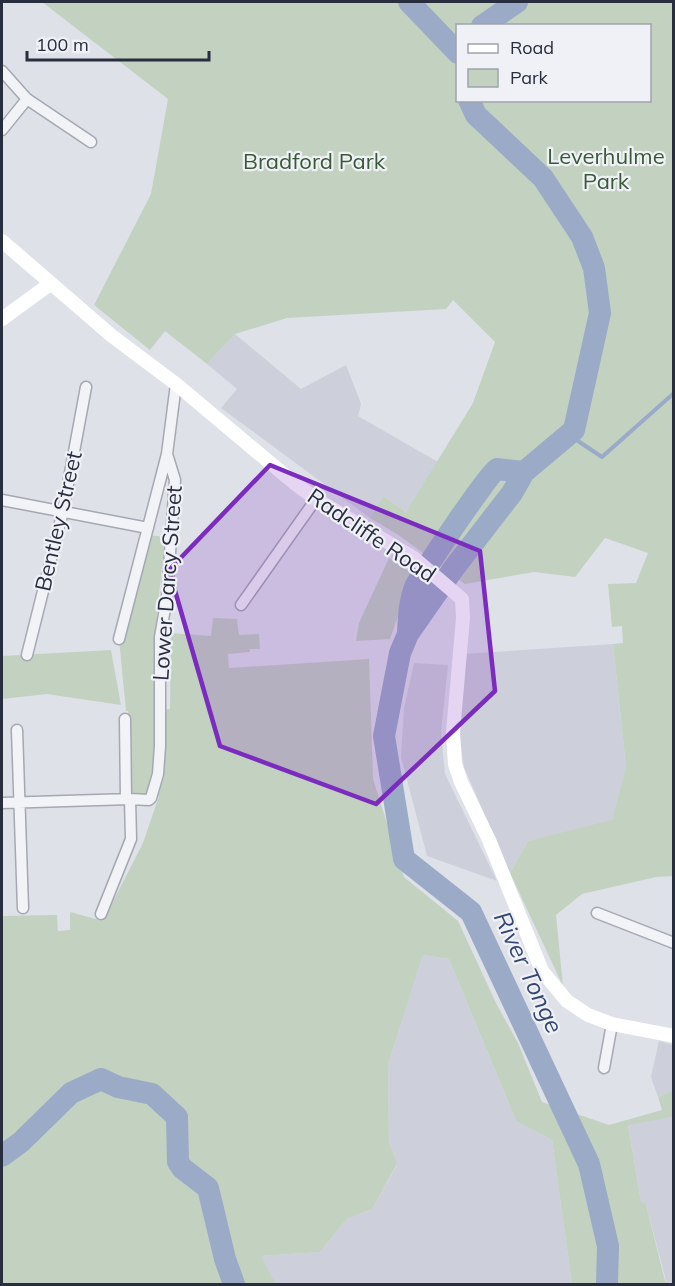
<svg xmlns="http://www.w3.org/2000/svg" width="675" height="1286" viewBox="0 0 675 1286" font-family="Mulish,sans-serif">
  <rect width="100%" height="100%" fill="#dfe1e8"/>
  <path fill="#cdd0da" d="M 235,334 L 301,389 L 346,365 L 361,404 L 358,416 L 438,462 L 406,512 L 383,496 L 370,518 L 221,408 L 237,389 L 207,364 Z
    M 613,644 L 626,767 L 612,821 L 528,841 L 510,873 L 464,767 L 459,733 L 464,654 Z
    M 414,663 L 448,665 L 441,732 L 445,774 L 497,881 L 427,856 L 401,757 L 404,708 Z
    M 423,955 L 449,959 L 516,1121 L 552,1140 L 572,1284 L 276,1284 L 260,1256 L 320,1252 L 347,1219 L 372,1209 L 397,1165 L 389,1142 L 388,1065 Z
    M 659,1041 L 673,1045 L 673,1090 L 658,1097 L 651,1077 Z
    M 673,1117 L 673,1284 L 666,1281 L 646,1204 L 641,1201 L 628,1124 Z"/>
  <path fill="#c3d1c1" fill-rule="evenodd" d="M 42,2 L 673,2 L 673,876 L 656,877 L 582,894 L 556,915 L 563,986 L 510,873 L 528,841 L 612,820 L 626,767 L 613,644 L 623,643 L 622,626 L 612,627 L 608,584 L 636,583 L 648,553 L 605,538 L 575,577 L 534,572 L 465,584 L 400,536 L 370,518 L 383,496 L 406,512 L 473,403 L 495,342 L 453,300 L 446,309 L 287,318 L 235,334 L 207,364 L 165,331 L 150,350 L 94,305 L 151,194 L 168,99 ZM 458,26 L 650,26 L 650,100 L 458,100 Z
    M 149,535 L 165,537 L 155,634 L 154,710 L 170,709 L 171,633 L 211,636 L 213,618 L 237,619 L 239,635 L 259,634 L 260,649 L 250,649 L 250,652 L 228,654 L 229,668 L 369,659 L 373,779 L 404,877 L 458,921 L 496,1003 L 518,1043 L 542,1102 L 609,1125 L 662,1110 L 658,1097 L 673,1090 L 673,1117 L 628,1125 L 641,1201 L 646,1204 L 665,1281 L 673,1284 L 572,1284 L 552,1140 L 516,1121 L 449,959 L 423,955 L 388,1065 L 389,1142 L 397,1164 L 372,1209 L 347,1219 L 320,1252 L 261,1256 L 276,1284 L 2,1284 L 2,916 L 57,915 L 58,931 L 70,930 L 70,912 L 103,921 L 143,843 L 159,796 L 131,794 L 128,711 L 126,711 L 119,639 Z
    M 389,558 L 413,574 L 390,639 L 356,641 L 359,623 Z
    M 111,650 L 121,705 L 47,694 L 2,699 L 2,656 Z"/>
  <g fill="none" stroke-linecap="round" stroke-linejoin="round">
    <path stroke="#9babc7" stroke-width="4" d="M 569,435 L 602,457 L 674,393"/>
    <path stroke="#9babc7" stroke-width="22" d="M 409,2 L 458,53
      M 482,26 L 517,2
      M 469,100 L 476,115 L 543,178 L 582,237 L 594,268 L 600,313 L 574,430 L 524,472 L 512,493 L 454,568 L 408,634 L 400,653 L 384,736 L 404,859 L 471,912 L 589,1164 L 608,1246 L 607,1284
      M 408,633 C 409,618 409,602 415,587 C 422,573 488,474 497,469 L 524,472
      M 2,1156 L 21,1142 L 71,1093 L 101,1079 L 118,1087 L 152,1094 L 177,1117 L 178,1162 L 182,1168 L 208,1188 L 225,1259 L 234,1284"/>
    <g stroke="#a5a8b2" stroke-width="13">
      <path id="street" d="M 2,71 L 27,99 L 91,142
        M 2,130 L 27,99
        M 2,500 L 148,528
        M 241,605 L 316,499
        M 119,639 L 167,454 L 176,384
        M 27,655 L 63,511 L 86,387
        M 125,719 L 126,799
        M 17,730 L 23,908
        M 2,803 L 130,799 L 149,800 L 151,798 L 158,774 L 160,746 L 160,637 L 167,597 L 175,480 L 167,454
        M 597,913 L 674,943
        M 101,914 L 131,839 L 130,799
        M 604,1068 L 612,1024"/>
    </g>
    <use href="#street" stroke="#f2f3f6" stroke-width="10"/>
    <path stroke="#fff" stroke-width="14" d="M 2,241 L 112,336 L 176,384 L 293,482 L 316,499 L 414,558 L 462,599 L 463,618 L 453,732 L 455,764 L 461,782 L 489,840 L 542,971 L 567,1001 L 588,1015 L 612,1024 L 674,1036
      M 2,319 L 50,284"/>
  </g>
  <path fill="#7b2cbf" fill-opacity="0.2" stroke="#7b2cbf" stroke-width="4.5" stroke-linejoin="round" d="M 270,465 L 480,551 L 495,691 L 376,804 L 220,746 L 169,570 Z"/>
  <g text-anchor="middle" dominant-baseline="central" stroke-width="4.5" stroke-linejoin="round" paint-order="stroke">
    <g font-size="22" fill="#385a37" stroke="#eff1f6">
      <text x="606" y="156">Leverhulme<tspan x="606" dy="25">Park</tspan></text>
      <text x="314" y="161">Bradford Park</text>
    </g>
    <g font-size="22" fill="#292e3e" stroke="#eff1f6">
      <text transform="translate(58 521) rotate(-77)">Bentley Street</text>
      <text transform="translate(372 535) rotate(34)">Radcliffe Road</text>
      <text transform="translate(167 583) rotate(-86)">Lower Darcy Street</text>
    </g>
    <g font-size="24" font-style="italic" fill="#354771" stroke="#eff1f6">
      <text transform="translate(529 972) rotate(65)">River Tonge</text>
    </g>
  </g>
  <rect width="675" height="1286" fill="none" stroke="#292e3e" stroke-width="6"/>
  <rect x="456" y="24" width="195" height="78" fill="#eff1f6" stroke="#a0a3ac" stroke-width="1.5"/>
  <rect x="468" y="44" width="30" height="9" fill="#ffffff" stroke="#a0a3ac" stroke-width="1.5"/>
  <text x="510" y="54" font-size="18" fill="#292e3e">Road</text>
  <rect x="468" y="69" width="30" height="18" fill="#c3d1c1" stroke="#a0a3ac" stroke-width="1.5"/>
  <text x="510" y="84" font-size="18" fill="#292e3e">Park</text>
  <path d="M27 51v9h182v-9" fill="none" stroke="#292e3e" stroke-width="3"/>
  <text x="36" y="51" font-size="18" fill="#292e3e" stroke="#eff1f6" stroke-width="4.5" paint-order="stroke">100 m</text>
</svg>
